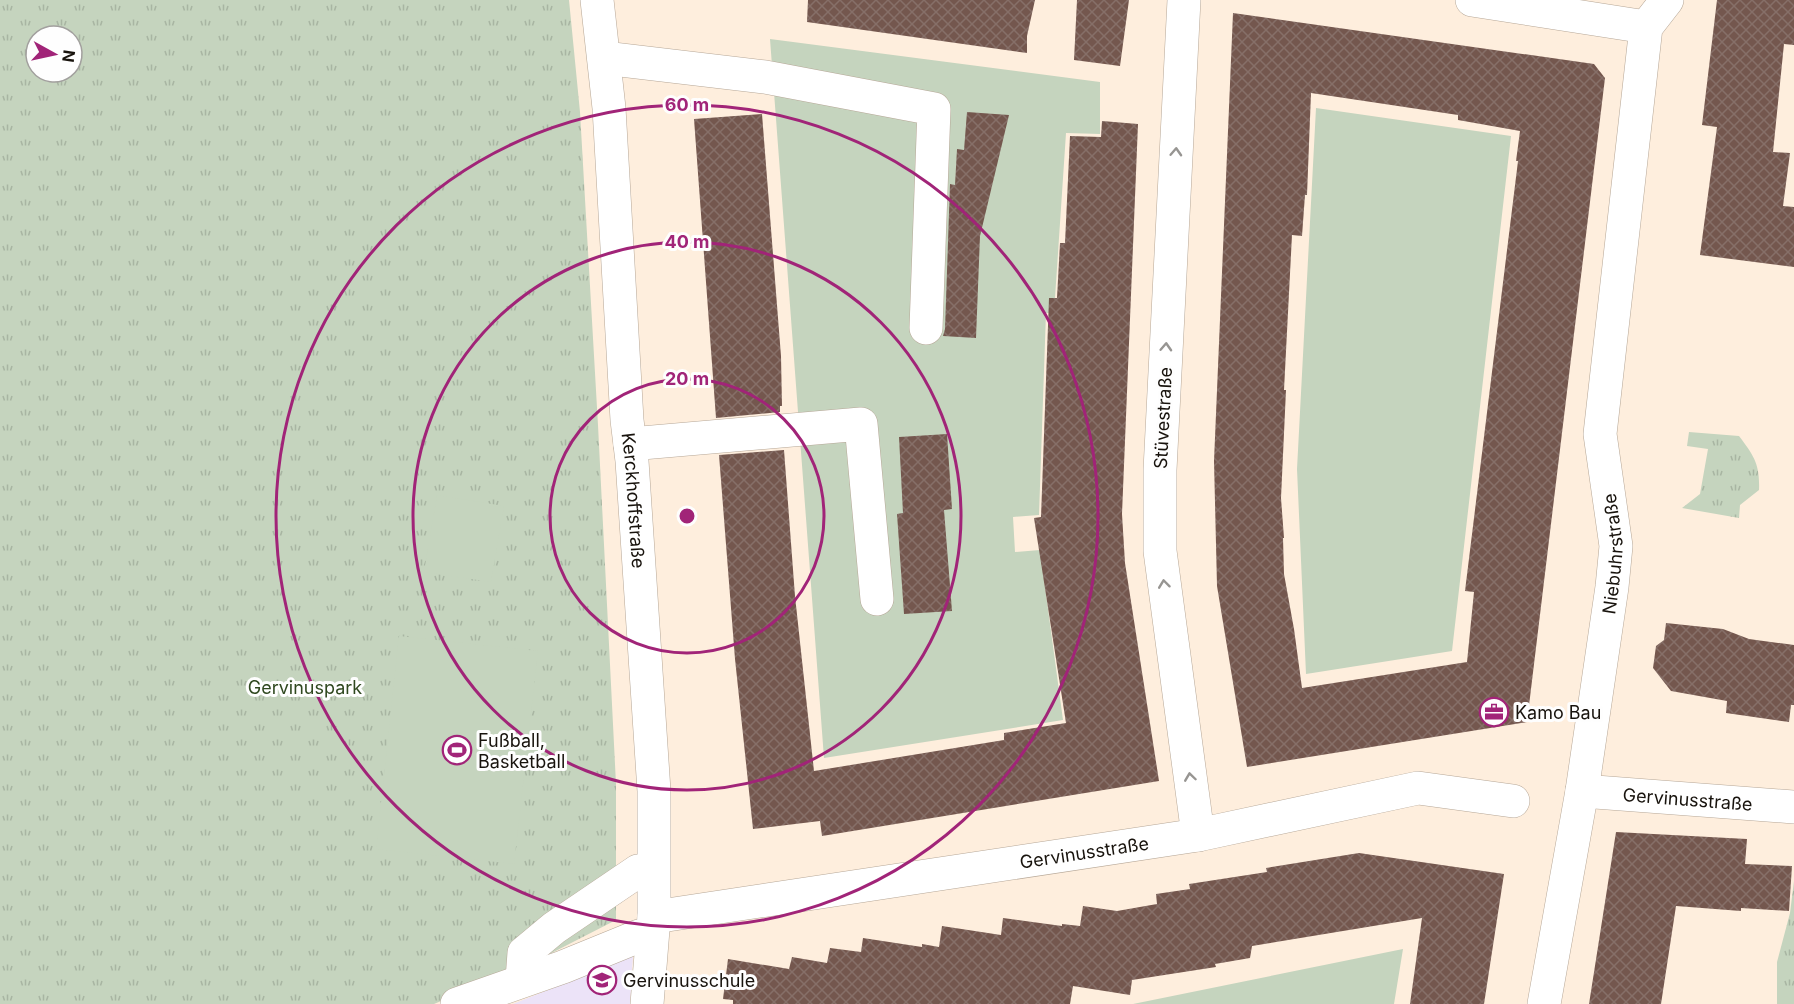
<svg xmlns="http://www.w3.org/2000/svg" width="1794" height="1004" viewBox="0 0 1794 1004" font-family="Inter,sans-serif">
  <defs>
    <pattern id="park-tufts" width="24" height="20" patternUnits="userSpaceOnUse" patternTransform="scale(1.5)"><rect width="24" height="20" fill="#c5d4be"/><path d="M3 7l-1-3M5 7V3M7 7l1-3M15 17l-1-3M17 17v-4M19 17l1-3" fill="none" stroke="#a8b5a2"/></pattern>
    <pattern id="building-cross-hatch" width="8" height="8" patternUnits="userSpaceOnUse" patternTransform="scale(1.5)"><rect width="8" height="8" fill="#74574e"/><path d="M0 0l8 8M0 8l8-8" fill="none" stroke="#866f68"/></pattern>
  </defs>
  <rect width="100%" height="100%" fill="#feeedd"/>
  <path fill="#ece3f8" d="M 633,956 L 630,1004 L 513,1004 Z"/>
  <path fill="url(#park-tufts)" fill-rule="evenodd" d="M 0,0 L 569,0 L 580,112 L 598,425 L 616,784 L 616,920 L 536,961 L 434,1004 L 0,1004 ZM 36,36 L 72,36 L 72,72 L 36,72 Z
    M 1689,432 L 1739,436 C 1754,456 1760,464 1759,490 L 1740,505 L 1739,518 L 1682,508 L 1700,494 L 1708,449 L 1687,446 Z
    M 1794,881 L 1794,1004 L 1777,1004 L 1777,962 L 1790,913 Z"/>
  <path fill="#c5d4be" d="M 770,39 L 1100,82 L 1100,134 L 1066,133 L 1054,313 L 1046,313 L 1039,515 L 1013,517 L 1015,552 L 1040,550 L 1063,720 L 824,758 Z
    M 1316,108 L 1511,136 L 1452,651 L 1306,674 L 1297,469 Z
    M 437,495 L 504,506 L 491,582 L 424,572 Z
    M 399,636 L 538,651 L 514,864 L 376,849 Z
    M 1403,949 L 1394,1004 L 1133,1004 Z"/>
  <path fill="url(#building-cross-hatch)" fill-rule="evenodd" d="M 808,0 L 1035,0 L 1027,36 L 1027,53 L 807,22 Z
    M 1077,0 L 1129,0 L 1120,66 L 1074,60 Z
    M 1717,0 L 1794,0 L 1794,45 L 1784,44 L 1773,152 L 1790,153 L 1783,206 L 1794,207 L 1794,267 L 1700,255 L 1717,127 L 1702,125 Z
    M 1233,13 L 1594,64 L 1605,78 L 1527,722 L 1247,767 L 1217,586 L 1214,461 ZM 1311,93 L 1458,115 L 1458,120 L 1520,131 L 1516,161 L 1518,161 L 1465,591 L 1474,592 L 1467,662 L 1302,688 L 1294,629 L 1284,574 L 1283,538 L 1284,538 L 1281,498 L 1286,390 L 1284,390 L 1292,235 L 1302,236 L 1305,195 L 1307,195 Z
    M 967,112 L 1009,115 L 980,236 L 976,338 L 943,336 L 945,329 L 950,184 L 955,185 L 957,149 L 964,150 Z
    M 762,114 L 781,356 L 782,406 L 780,406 L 780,412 L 716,418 L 694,119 Z
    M 1102,121 L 1138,124 L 1122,514 L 1125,563 L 1159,781 L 822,836 L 820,821 L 753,829 L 735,659 L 719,455 L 784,450 L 795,596 L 814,771 L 1004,740 L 1004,733 L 1066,723 L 1034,518 L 1041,517 L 1049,298 L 1057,298 L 1060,243 L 1065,243 L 1070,136 L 1101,137 Z
    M 947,434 L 952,509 L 944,510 L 952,611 L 904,614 L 897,514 L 903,513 L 899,437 Z
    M 1666,623 L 1723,629 L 1749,639 L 1794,645 L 1794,705 L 1791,705 L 1789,722 L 1726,713 L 1727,701 L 1671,691 L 1653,668 L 1656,646 L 1664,640 Z
    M 1616,832 L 1747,839 L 1745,864 L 1792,866 L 1789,911 L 1741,908 L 1741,911 L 1676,906 L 1661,1004 L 1589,1004 Z
    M 1359,853 L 1504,874 L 1484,1004 L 1410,1004 L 1422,918 L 1252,946 L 1250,958 L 1215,964 L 1216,967 L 1132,980 L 1130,995 L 1073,986 L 1070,1004 L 733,1004 L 733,1000 L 723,999 L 728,959 L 789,969 L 792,957 L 827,963 L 830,948 L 861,952 L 863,938 L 922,947 L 922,944 L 939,947 L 942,926 L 1001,935 L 1003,918 L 1062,926 L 1062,924 L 1080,926 L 1083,906 L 1117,911 L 1157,904 L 1156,894 L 1190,889 L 1189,884 L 1267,872 L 1266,868 Z"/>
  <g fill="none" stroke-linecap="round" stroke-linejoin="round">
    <g stroke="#b6a797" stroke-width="34">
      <g id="minor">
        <path id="s1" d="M 597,0 L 609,108 L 627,420 L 632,461 L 654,791 L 654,917 L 647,1004"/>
        <path d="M 1184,0 L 1160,470 L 1160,551 L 1198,835"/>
        <path d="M 1472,0 L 1646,27"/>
        <path d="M 604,58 L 765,77 L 934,109 L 926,328"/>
        <path d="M 630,444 L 861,424 L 877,599"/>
        <path id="s2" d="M 1582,791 L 1794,807"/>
        <path id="s3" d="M 654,917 L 1198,835 L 1418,788 L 1513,801"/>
        <path d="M 522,980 L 524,953 L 554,928 L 638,871"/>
        <path d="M 457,1004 L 563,967 L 639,936"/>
        <path id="s4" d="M 1544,1004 L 1582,791 L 1612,587 L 1616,546 L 1600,434 L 1646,27 L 1667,0"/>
      </g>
    </g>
    <use href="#minor" stroke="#fff" stroke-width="33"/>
  </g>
  <defs><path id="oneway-chevron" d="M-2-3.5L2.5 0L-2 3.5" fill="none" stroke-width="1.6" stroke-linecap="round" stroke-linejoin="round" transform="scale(1.5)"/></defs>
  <g stroke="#979592">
    <use href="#oneway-chevron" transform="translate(1176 152) rotate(-87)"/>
    <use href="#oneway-chevron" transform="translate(1166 347) rotate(-87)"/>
    <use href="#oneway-chevron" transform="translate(1164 584) rotate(-97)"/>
    <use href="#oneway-chevron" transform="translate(1190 777) rotate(-98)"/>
  </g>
  <g fill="none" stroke="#a12478" stroke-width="3">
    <circle cx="687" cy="516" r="137"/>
    <circle cx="687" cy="516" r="274"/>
    <circle cx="687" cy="516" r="411"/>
  </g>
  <defs>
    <g id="office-ring" transform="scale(1.5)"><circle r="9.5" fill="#fefefe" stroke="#a12478" stroke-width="1.5"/><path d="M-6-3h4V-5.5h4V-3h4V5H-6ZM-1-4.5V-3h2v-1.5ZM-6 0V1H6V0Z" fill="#a12478"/></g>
    <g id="stadium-ring" transform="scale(1.5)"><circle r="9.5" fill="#fefefe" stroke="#a12478" stroke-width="1.5"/><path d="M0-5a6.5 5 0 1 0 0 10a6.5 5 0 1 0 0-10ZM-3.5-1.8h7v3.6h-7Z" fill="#a12478"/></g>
    <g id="school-ring" transform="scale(1.5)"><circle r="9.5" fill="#fefefe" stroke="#a12478" stroke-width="1.5"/><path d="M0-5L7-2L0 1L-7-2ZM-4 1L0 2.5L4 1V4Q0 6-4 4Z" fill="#a12478"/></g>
  </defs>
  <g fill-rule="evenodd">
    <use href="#office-ring" x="1494" y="712"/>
    <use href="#stadium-ring" x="457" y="750"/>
    <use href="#school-ring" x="602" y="980"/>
  </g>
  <g text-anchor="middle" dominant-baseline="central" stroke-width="6" stroke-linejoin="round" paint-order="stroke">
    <g font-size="18" fill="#18130d" stroke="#fefefe">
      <text transform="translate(1163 418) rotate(-87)">Stüvestraße</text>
      <text stroke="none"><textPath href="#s1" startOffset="502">Kerckhoffstraße</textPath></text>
      <text stroke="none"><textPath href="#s4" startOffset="456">Niebuhrstraße</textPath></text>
      <text stroke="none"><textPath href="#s2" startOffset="106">Gervinusstraße</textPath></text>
      <text stroke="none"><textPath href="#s3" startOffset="435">Gervinusstraße</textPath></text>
    </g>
    <g font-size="18" fill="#2f481f" stroke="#fefefe">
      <text x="305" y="687">Gervinuspark</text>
    </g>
    <g font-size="18" fill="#18130d" stroke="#fefefe" text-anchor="start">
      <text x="1515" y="712">Kamo Bau</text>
      <text x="478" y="740">Fußball,<tspan x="478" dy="21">Basketball</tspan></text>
      <text x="623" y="980">Gervinusschule</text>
    </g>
  </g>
  <circle cx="687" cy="516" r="9" fill="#a12478" stroke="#fefefe" stroke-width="3"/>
  <g font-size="18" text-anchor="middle" font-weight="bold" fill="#a12478" stroke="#fefefe" stroke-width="6" stroke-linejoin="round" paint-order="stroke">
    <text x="687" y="111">60 m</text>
    <text x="687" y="248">40 m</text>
    <text x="687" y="385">20 m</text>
  </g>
  <g transform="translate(54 54) rotate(98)"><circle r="28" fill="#fefefe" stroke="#a2a09e" stroke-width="1.5"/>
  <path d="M0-4.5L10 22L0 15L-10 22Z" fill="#a12478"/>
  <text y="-9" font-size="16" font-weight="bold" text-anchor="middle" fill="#18130d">N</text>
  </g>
</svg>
